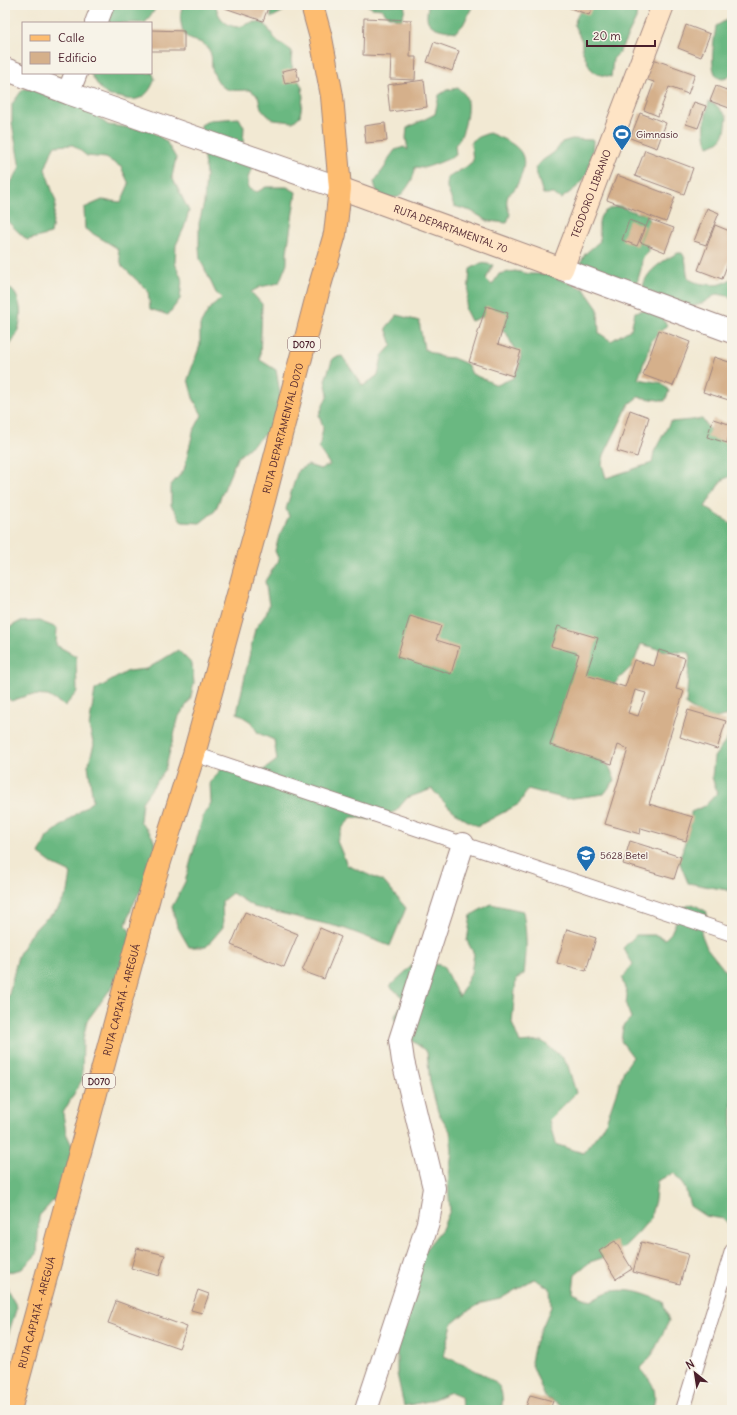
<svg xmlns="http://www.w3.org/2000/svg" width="737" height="1415" viewBox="0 0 737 1415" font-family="Delius,sans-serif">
  <rect width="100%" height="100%" fill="#f7f3e8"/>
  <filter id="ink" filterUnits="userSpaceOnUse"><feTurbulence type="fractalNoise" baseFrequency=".025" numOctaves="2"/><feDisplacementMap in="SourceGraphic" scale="8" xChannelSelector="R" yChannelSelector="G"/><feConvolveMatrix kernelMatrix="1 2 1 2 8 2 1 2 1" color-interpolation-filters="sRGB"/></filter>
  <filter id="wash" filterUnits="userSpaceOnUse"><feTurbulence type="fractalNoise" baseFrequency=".012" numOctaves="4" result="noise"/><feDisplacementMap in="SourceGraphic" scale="16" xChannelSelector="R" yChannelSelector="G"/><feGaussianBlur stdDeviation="0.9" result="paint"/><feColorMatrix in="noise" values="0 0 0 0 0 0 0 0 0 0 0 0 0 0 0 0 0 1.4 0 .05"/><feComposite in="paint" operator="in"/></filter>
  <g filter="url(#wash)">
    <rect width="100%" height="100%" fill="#f2e9d3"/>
    <path fill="#6bb881" stroke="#5a6c56" d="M 113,5 L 156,5 L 154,11 L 145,23 L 104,23 Z
      M 184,5 L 216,5 C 217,16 225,26 237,27 C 243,27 249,22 255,22 C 258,22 262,23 265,24 L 276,40 L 292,51 L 291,61 L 293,70 L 302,87 L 303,97 L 300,116 L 293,122 L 274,120 L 267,115 L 261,108 L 258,96 L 250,90 C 242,90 230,92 223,87 C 219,85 213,73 212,69 C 211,62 213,57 209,50 C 200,35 185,48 181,23 C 180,17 180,10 184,5 Z
      M 274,5 L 289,5 L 289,8 L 271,18 L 271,9 Z
      M 367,5 L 404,5 L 405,9 L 401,20 L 387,15 L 382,9 L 372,8 Z
      M 428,5 L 473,5 L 463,25 L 456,32 C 446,30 426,30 427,15 C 427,11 428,8 428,5 Z
      M 585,5 L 637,5 L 636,19 L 619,53 L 613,59 L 611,77 L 597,74 L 590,68 L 582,50 L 582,41 L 574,25 L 577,16 Z
      M 732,17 L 732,73 C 730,76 727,79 722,79 C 706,77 715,37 716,26 Z
      M 151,69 L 155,79 C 150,92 142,102 127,99 C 124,99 121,97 118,97 C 114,96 111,97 108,95 C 100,91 95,80 90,73 L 151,73 Z
      M 458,88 C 460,90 463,92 465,95 C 471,105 464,138 455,145 L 456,155 C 452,158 427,168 422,168 C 420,168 418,167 415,167 C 415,178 407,189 399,197 L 383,199 L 377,192 L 374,182 L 385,167 L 389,158 L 395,150 L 404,147 L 408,150 L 406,138 L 407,128 L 435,114 L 439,95 L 447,90 Z
      M 23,89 L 40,89 L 78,102 L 108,125 L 149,130 L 166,141 L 176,158 L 172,177 L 189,211 L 184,228 L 176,245 L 175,263 L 182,280 L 180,299 L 168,315 L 150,309 L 148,291 L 122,266 L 117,248 L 85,229 L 84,208 L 102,200 L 121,202 L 129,184 L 121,167 L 106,158 L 87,156 L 73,145 L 54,146 L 45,169 L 56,202 L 51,234 L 27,240 L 8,222 L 5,192 L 20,168 L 12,123 L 12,104 Z
      M 709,102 L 717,106 L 727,117 C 725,133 726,141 708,146 C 702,131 705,117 709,102 Z
      M 239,118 L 244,127 L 243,146 L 255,160 L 248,178 L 248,188 L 257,192 L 266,187 L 287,187 L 296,192 L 287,252 L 287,263 L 279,283 L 260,287 L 251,292 L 262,304 L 260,360 L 276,370 L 282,405 L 278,423 L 237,458 L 215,511 L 200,523 L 182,522 L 171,505 L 171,485 L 184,470 L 193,432 L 202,415 L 193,398 L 188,379 L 200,345 L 200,325 L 209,309 L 222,298 L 216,293 L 200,259 L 199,248 L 199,223 L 204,203 L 206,174 L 202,145 L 201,125 L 210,120 Z
      M 489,133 C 519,145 534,153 516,187 C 514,191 509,193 508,196 C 505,202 508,209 510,214 L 507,223 L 488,221 L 471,211 L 454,206 L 447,188 L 447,178 L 466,167 L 473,161 L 471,142 L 478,137 Z
      M 572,139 L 593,140 C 593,152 589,177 579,185 C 574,190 567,194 561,199 L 553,194 L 543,194 L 535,168 C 545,155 553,158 562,142 Z
      M 619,206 L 637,213 L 647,213 L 649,222 L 646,232 L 648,251 L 642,259 L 641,269 L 636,286 L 586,270 L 581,262 L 585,254 L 600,241 C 598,221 596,211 619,206 Z
      M 678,253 L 682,253 C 688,261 685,269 688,277 C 691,284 714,286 721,284 C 725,283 729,280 732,278 L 732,301 L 728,296 L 717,294 L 701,304 L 691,307 L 643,290 C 643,272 664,260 678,253 Z
      M 481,263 L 493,265 L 486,279 L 492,285 L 499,274 L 515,271 L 530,274 L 546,274 L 584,289 L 598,309 L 599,333 L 611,341 L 631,329 L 635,312 L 656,307 L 667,325 L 652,340 L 638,379 L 662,383 L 669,391 L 665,401 L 638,397 L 629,404 L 604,455 L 602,464 L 606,478 L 652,463 L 654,452 L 670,422 L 702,419 L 712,433 L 727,444 L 732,443 L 732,475 L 721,481 L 705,507 L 732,524 L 732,892 L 727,890 L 688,883 L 679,861 L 691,823 L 691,812 L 705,806 L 717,793 L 712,777 L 714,757 L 732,733 L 728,715 L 709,720 L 686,705 L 690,653 L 666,651 L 641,644 L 633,665 L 614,684 L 564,742 L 609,766 L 615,780 L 604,794 L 566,799 L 528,789 L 519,804 L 478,826 C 460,819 445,804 432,789 L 407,798 L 396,811 L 374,820 L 352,817 L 343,827 L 337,841 L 347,865 L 384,882 L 406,908 L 390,946 L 343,928 L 254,907 L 232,893 L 222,901 L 223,927 L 206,947 L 189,947 L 177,926 L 172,907 L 185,882 L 203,816 L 211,803 L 210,783 L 222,768 L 261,772 L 277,760 L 274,740 L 258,733 L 251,722 L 237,713 L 255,629 L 266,614 L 269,605 L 265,581 L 279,560 L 275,551 L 279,536 L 289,516 L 286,509 L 298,470 L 308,465 L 320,469 L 330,465 L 319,449 L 323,428 L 319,415 L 328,394 L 325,380 L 333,358 L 342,356 L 363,386 L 378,375 L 382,356 L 392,345 L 386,328 L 397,315 L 419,321 L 424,349 L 441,357 L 453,358 L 467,364 L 472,374 L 497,385 L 513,378 L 519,367 L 521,355 L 513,347 L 507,334 L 498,328 L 490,314 L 471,321 L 465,309 L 468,295 L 470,269 Z
      M 5,284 C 8,287 14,291 16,295 C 25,312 20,338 5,350 Z
      M 39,621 L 57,628 L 56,645 L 76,656 L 77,692 L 65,706 L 48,696 L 29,695 L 11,701 L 5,696 L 5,630 L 19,622 Z
      M 178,650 L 192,664 L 194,683 L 190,700 L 179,716 L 165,770 L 142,802 L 140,821 L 152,836 L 159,854 L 132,907 L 126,925 L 135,940 L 120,976 L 87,1021 L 83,1039 L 82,1080 L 63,1113 L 66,1133 L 74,1150 L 64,1189 L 39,1216 L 37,1254 L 22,1269 L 5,1273 L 8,1291 L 17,1307 L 5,1344 L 5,1004 L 9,994 L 18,956 L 29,936 L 42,922 L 57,910 L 68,892 L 71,873 L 54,865 L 39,854 L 47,837 L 93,801 L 88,765 L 94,745 L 89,727 L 95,690 L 128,671 L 147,669 Z
      M 491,904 L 523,911 C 527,935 527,950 524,974 L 516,979 L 512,1023 L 520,1043 L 542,1041 L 563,1058 L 568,1066 L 576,1093 L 549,1120 L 555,1144 L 583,1153 L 605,1125 L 624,1070 L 633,1057 L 621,1041 L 623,1026 L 631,1018 L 626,1005 L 627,995 L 622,979 L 633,964 L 623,948 L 636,935 L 656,935 L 665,939 L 671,933 L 682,908 L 693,904 L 707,912 L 701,933 L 707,948 L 726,972 L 732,970 L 732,1228 L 724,1219 L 705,1216 L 690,1206 L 685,1188 L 674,1173 L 657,1181 L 655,1200 L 650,1219 L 637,1234 L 624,1247 L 608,1256 L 590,1262 L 575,1274 L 573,1293 L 591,1301 C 596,1298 602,1294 608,1292 C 628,1287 646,1294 663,1302 L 669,1321 L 652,1355 L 640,1368 C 652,1382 659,1390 652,1410 L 569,1410 L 545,1397 L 531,1362 L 535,1343 L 551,1307 L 550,1288 L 534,1279 L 500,1299 L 482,1303 L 466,1312 L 452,1324 L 444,1356 C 457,1362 494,1377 500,1388 C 503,1395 503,1404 501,1410 L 462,1410 L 461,1396 L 451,1392 L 429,1401 L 404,1406 L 397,1374 L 397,1334 L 411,1267 L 442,1229 L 450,1210 L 448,1183 L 452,1151 L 450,1131 L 438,1112 L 430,1082 L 427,1052 L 401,1032 L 394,1018 L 404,999 L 390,986 L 418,960 L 443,966 L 459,997 L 471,973 L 474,954 L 467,941 L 471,915 Z"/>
    <g id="blocks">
      <path fill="#d5b08b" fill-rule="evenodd" d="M 226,5 L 269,5 L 263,21 L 225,8 Z
        M 562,5 L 593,5 L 589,15 Z
        M 364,18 L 411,20 L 410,57 L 416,57 L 415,80 L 390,79 L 391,56 L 363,55 Z
        M 686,25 L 710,34 L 701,57 L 678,48 Z
        M 151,30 L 184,31 L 184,51 L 151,51 Z
        M 434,42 L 459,51 L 452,71 L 427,62 Z
        M 650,58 L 695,74 L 688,94 L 669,87 L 658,116 L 644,110 L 654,82 L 642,78 Z
        M 296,68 L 299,81 L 285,84 L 282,71 Z
        M 424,80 L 427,107 L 390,112 L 387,85 Z
        M 716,86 L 732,92 L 732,109 L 710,101 Z
        M 694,102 L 706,106 L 698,128 L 686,124 Z
        M 640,113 L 666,123 L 657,148 L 630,138 Z
        M 385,123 L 387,141 L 366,143 L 364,126 Z
        M 645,150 L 693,168 L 684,194 L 635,176 Z
        M 617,175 L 675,197 L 666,222 L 607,200 Z
        M 707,208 L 719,213 L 706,245 L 694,241 Z
        M 649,219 L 674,228 L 665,252 L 640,242 Z
        M 629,220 L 645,226 L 637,246 L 622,240 Z
        M 715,225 L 732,232 L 732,252 L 722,279 L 698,270 Z
        M 486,306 L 508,313 L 498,344 L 521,351 L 513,376 L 469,362 Z
        M 659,330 L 690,342 L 673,386 L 643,375 Z
        M 714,357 L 732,363 L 732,401 L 703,392 Z
        M 630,410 L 649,417 L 637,457 L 617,451 Z
        M 713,419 L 732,425 L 727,443 L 707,437 Z
        M 410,616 L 441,626 L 436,640 L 459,647 L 451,674 L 397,657 Z
        M 558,626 L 598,638 L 586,675 L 625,687 L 634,660 L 654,666 L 659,650 L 685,658 L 676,689 L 684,691 L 649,804 L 693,817 L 686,841 L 641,828 L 640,834 L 605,824 L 628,749 L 618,745 L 612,764 L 550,745 L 579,654 L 551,646 ZM 635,690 L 646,693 L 638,716 L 628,713 Z
        M 688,710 L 726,721 L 717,749 L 680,737 Z
        M 630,841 L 681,857 L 674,879 L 623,864 Z
        M 245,912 L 298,934 L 284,967 L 231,945 Z
        M 320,928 L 341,937 L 324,979 L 302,971 Z
        M 567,929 L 596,938 L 586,971 L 557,963 Z
        M 615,1241 L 632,1269 L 616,1279 L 599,1251 Z
        M 641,1242 L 688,1254 L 680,1284 L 633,1272 Z
        M 137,1248 L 165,1255 L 159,1276 L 131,1268 Z
        M 198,1290 L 209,1294 L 202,1313 L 191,1310 Z
        M 116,1301 L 187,1327 L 179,1348 L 108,1323 Z
        M 530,1395 L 553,1401 L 550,1410 L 525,1410 Z"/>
    </g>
  </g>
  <g filter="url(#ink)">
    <use href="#blocks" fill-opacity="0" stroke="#9e847f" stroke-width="1"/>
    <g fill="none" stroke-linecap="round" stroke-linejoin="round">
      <g stroke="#9e847f" stroke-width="16">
        <path id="service" d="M 194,754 L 732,934
          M 683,1410 L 732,1251"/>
      </g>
      <g stroke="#9e847f" stroke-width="24">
        <path id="minor" d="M 96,23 L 103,5
          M 5,69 L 68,93 L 340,188
          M 68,93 L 76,73
          M 562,269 L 732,332
          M 366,1410 L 428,1223 L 434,1188 L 403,1061 L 400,1040 L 463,844"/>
      </g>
      <g stroke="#9e847f" stroke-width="24">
        <g id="secondary">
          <path id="s1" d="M 340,188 L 562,269 L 663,5"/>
        </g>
      </g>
      <g stroke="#9e847f" stroke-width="24">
        <g id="primary">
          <path id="s2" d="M 10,1410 L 151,890 L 194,754 L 264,500 L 318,292 L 335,234 L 340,188 L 332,96 L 321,38 L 312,5"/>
        </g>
      </g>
      <use href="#service" stroke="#fff" stroke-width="14"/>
      <use href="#minor" stroke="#fff" stroke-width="22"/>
      <use href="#secondary" stroke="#fee4c5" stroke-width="22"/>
      <use href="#primary" stroke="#fdbc6f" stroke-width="22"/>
    </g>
  </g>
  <defs>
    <g id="stadium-pin" transform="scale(1)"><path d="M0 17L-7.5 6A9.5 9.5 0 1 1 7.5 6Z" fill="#1f6fb2" stroke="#f7f3e8"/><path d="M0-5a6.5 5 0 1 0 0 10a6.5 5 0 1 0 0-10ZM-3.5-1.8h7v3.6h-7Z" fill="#fff"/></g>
    <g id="school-pin" transform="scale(1)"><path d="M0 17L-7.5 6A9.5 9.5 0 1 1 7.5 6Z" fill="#1f6fb2" stroke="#f7f3e8"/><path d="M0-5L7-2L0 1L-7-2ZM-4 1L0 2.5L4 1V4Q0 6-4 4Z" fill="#fff"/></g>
  </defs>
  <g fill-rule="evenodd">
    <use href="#stadium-pin" x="622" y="134"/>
    <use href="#school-pin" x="586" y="855"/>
  </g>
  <g text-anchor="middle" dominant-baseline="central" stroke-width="3" stroke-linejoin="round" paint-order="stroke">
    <g fill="#f7f3e8" stroke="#7e5f64" stroke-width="1">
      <rect x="288" y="337" width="32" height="14" rx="3"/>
      <rect x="83" y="1074" width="32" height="14" rx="3"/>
    </g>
    <g font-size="9" font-weight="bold" fill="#4a1f2b">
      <text x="304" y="344">D070</text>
      <text x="99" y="1081">D070</text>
    </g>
    <g font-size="10" fill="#4a1f2b" stroke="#f7f3e8" text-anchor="start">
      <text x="636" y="134">Gimnasio</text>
      <text x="600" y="855">5628 Betel</text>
    </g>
    <g font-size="10" fill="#4a1f2b" stroke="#f7f3e8">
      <text stroke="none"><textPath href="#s1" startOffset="317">TEODORO LIBRANO</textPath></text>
      <text stroke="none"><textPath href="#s1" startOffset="118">RUTA DEPARTAMENTAL 70</textPath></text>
      <text stroke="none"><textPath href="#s2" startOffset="1019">RUTA DEPARTAMENTAL D070</textPath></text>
      <text stroke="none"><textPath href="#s2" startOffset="425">RUTA CAPIATÁ - AREGUÁ</textPath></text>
      <text stroke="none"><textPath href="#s2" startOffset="101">RUTA CAPIATÁ - AREGUÁ</textPath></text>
    </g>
  </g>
  <rect width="737" height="1415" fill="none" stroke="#f7f3e8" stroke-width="20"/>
  <rect x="22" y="22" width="130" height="52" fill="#f7f3e8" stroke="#b29e9c"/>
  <rect x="30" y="35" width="20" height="6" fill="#fdbc6f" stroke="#b29e9c"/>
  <text x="58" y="42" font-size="12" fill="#4a1f2b">Calle</text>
  <rect x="30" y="52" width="20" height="12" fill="#d5b08b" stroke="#b29e9c"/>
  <text x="58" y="62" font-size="12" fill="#4a1f2b">Edificio</text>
  <g transform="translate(695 1373) rotate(330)" stroke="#f7f3e8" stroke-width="3" paint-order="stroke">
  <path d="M0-3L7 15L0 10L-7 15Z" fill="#4a1f2b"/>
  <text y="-6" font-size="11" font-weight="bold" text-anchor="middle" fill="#4a1f2b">N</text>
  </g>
  <path d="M587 40v6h68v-6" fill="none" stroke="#4a1f2b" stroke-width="2"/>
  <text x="593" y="40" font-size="12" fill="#4a1f2b" stroke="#f7f3e8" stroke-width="3" paint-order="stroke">20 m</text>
</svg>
